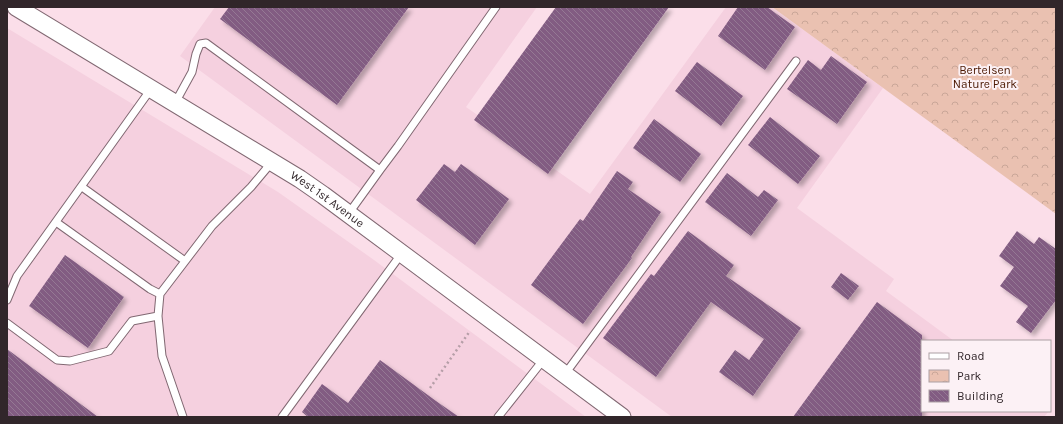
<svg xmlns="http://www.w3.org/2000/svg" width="1063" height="424" viewBox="0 0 1063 424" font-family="Karla,sans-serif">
  <defs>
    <pattern id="park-crowns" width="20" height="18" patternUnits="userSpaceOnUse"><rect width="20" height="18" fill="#eac1b1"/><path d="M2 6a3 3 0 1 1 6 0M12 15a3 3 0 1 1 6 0" fill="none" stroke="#c9a698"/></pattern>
    <pattern id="building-back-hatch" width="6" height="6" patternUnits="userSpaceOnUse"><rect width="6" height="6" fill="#825c82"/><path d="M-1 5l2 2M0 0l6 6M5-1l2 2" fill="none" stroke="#957994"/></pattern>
    <filter id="shadow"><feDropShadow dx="3.5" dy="3.5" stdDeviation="2" flood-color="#0004"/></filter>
  </defs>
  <rect width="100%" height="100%" fill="#fbdee9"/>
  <path fill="#f5d0df" d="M 215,7 L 537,7 L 466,107 L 590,194 L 726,7 L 772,7 L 883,88 L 797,208 L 894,279 L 886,291 L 954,341 L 922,341 L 922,411 L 1049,411 L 1044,417 L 672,417 L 180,56 Z
    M 7,28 L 278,192 L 374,260 L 586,417 L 7,417 Z"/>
  <path fill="url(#park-crowns)" d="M 772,7 L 1056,7 L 1056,214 Z"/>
  <path fill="url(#building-back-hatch)" filter="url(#shadow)" d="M 229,7 L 409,7 L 337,105 L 220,19 Z
    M 556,7 L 669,7 L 548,174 L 474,120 Z
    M 738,7 L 767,7 L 795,27 L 765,70 L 718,36 Z
    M 831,56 L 867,82 L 837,124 L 787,89 L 808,60 L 821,70 Z
    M 697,62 L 743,96 L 721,126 L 675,91 Z
    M 770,117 L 820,156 L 798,184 L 748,145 Z
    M 654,119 L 701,154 L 680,182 L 633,148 Z
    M 444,164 L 455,172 L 461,164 L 509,199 L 475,245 L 416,200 Z
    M 617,171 L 633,182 L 628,189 L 661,212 L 631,257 L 632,258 L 583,324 L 531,285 L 580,219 L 583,221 Z
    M 727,173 L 758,197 L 764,190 L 778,200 L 751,236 L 705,202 Z
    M 688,231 L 734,265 L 726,276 L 801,328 L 753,396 L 719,372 L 735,350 L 749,360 L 764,339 L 711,302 L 656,377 L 603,338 L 651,274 L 654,276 Z
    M 1017,231 L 1034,244 L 1039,237 L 1056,249 L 1056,300 L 1031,333 L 1016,322 L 1028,306 L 1000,286 L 1014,267 L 999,256 Z
    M 65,255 L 124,297 L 88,348 L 29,306 Z
    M 841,273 L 859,286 L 848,300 L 831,287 Z
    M 877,302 L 922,335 L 922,417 L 793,417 Z
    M 7,349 L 98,417 L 7,417 Z
    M 380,360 L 436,401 L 459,417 L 308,417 L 302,412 L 322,384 L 348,403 Z"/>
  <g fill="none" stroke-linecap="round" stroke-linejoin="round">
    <g stroke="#816872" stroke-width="9">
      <path id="service" d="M 175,103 L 192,72 L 196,54 L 200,44 L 206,43 L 380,170 L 349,213
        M 380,170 L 398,146 L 496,7
        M 82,187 L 185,261
        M 56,222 L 150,289 L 160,294
        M 7,300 L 17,276 L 151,89
        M 7,323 L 57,360 L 70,361 L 109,351 L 132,321 L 158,316
        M 565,374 L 796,61
        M 183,417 L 162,356 L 158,316 L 160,294 L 212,226 L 251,187 L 272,162
        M 282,417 L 402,253
        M 498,417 L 544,359"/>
    </g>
    <g stroke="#816872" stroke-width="19">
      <g id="tertiary">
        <path id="s1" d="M 16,7 L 300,179 L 323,195 L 622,417"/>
      </g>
    </g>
    <path stroke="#b59ea7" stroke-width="2.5" stroke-dasharray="2 3" stroke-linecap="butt" d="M 430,388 L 470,331"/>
    <use href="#service" stroke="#fff" stroke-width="7"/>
    <use href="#tertiary" stroke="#fff" stroke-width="17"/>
  </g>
  <g text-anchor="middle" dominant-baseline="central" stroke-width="4" stroke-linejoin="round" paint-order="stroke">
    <g font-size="12" fill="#4b1902" stroke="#fcf1f5">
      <text x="985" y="70">Bertelsen<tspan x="985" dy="14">Nature Park</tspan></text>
    </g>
    <g font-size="12" fill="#31262a" stroke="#fcf1f5">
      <text stroke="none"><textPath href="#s1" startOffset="366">West 1st Avenue</textPath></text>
    </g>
  </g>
  <rect width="1063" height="424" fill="none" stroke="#31262a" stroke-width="16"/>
  <rect x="921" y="340" width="130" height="72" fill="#fcf1f5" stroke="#aba0a4"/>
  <rect x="929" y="353" width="20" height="6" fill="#ffffff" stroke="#aba0a4"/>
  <text x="957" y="360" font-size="12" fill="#31262a">Road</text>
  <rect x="929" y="370" width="20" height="12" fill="url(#park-crowns)" stroke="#aba0a4"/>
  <text x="957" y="380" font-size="12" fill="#31262a">Park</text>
  <rect x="929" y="390" width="20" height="12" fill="url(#building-back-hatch)" stroke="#aba0a4"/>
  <text x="957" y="400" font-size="12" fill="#31262a">Building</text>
</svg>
